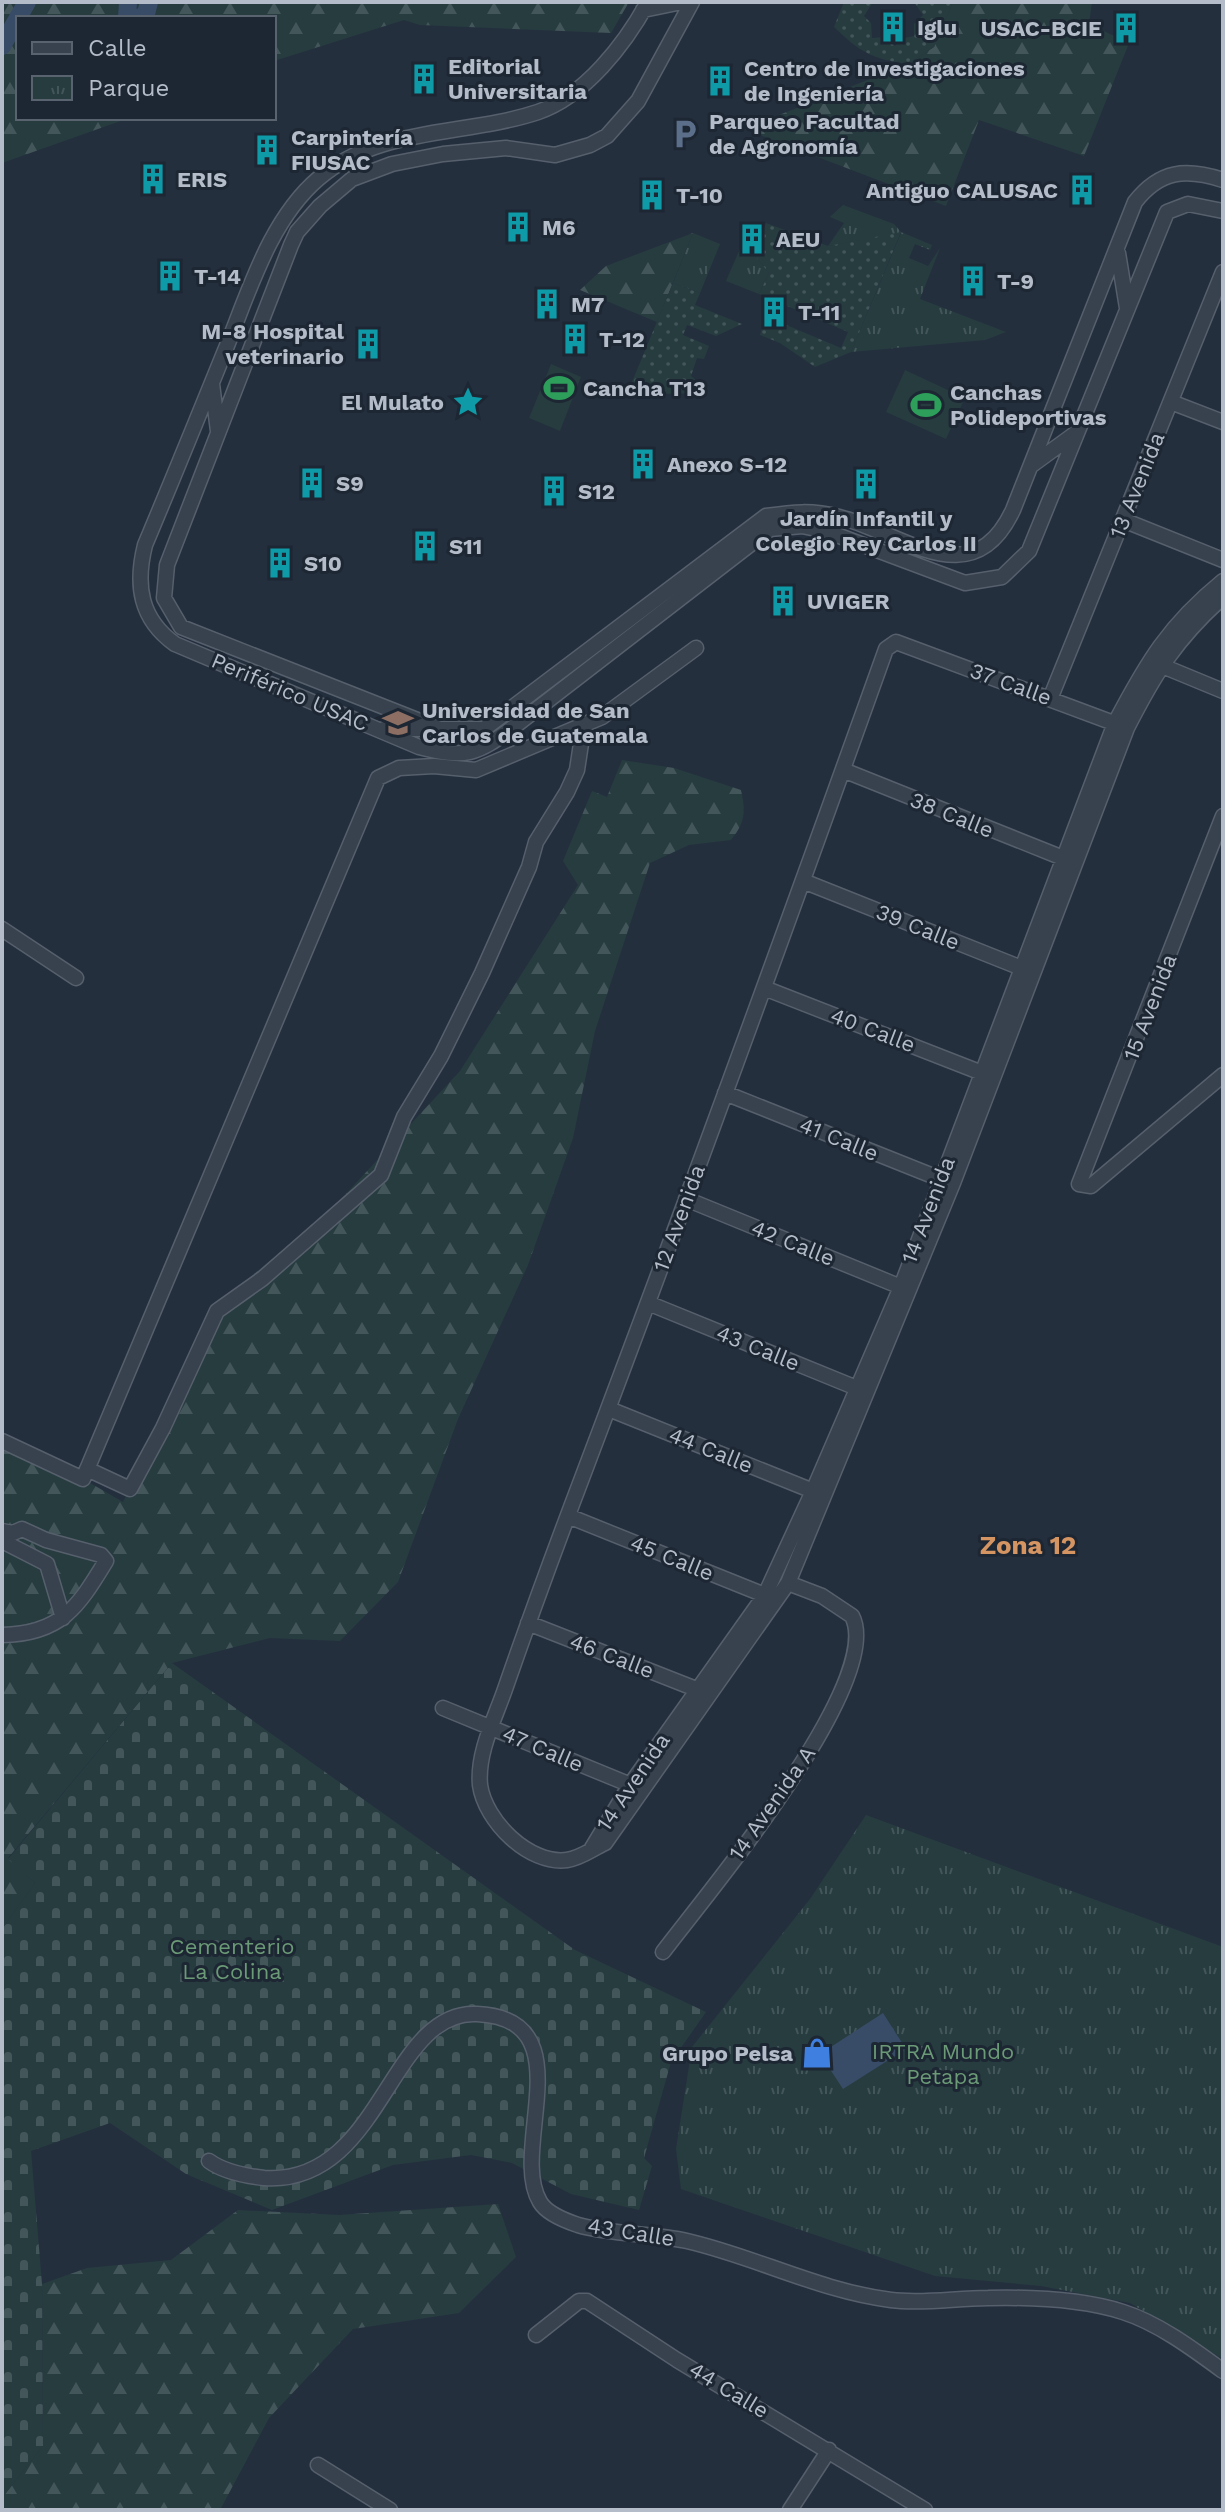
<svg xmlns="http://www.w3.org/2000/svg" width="1225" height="2512" viewBox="0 0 1225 2512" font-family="'Work Sans',sans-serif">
  <defs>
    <pattern id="forest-firs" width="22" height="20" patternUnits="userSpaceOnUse" patternTransform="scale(2)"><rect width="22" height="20" fill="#263c3f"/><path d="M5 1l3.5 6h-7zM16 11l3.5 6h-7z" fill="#435659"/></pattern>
    <pattern id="cemetery-stones" width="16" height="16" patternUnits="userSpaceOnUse" patternTransform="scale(2)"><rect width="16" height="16" fill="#263c3f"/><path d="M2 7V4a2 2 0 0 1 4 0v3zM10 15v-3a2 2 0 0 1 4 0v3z" fill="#435659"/></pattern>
    <pattern id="park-tufts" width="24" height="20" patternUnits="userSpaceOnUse" patternTransform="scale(2)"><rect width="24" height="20" fill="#263c3f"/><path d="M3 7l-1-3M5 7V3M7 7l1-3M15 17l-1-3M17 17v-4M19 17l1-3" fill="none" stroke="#435659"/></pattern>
    <pattern id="garden-dots" width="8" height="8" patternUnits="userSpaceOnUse" patternTransform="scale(2)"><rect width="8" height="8" fill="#263c3f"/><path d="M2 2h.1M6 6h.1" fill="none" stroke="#435659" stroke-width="1.8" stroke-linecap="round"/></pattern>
  </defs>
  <rect width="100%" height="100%" fill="#242f3e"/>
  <path fill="#263c3f" d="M 551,364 L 581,377 L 560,431 L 529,418 Z
    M 905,370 L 965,398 L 946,439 L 886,412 Z"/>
  <path fill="url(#forest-firs)" d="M 2,2 L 629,2 L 611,33 L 420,25 L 404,20 L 274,61 L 274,18 L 18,18 L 18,118 L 129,118 L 2,163 Z
    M 953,2 L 1092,2 L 1089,24 L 1129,43 L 1084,156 L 979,120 L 946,206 L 744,129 L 908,64 L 934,47 Z
    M 693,233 L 657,322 L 580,290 L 606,266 Z
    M 622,760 L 674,768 L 741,790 C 746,812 745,823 731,840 L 689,845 L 650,863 L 595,1031 L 573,1138 L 528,1265 L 458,1419 L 398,1582 L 340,1641 L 270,1638 L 172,1663 L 8,1858 L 35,1883 L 2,1929 L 2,1432 L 123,1502 L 237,1288 L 329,1212 L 460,1071 L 578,885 L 563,861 L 592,791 L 607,797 Z
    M 498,2204 L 516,2257 L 459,2313 L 353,2329 L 269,2418 L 220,2510 L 2,2510 L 2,2498 L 43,2446 L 42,2284 L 87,2268 L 171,2260 L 238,2210 L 339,2215 Z"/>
  <path fill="url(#cemetery-stones)" d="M 172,1663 L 575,1950 L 706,2012 L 671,2062 L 644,2158 L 652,2166 L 639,2210 L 571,2194 L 512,2163 L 471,2155 L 393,2165 L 272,2210 L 186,2174 L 110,2123 L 31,2151 L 42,2284 L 43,2446 L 2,2498 L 2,1929 L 35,1883 L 8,1859 Z"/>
  <path fill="url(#park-tufts)" d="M 843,205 L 894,224 L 901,232 L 932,245 L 930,250 L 915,244 L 909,258 L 928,266 L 940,248 L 920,299 L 1006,332 L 985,340 L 851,352 L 901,233 L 828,246 L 844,223 L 830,217 Z
    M 693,233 L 720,244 L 700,293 L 673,283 Z
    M 740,249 L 754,255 L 769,273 L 759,294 L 726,281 Z
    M 866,1815 L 1223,1947 L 1223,2359 L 1130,2303 L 1041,2286 L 935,2276 L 681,2189 L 676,2149 L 692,2047 L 810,1899 Z"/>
  <path fill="url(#garden-dots)" d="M 844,2 L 873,2 L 864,16 L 871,23 L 872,38 L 885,37 L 895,46 L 900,39 L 914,36 L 914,24 L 923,15 L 914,2 L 953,2 L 934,47 L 908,64 C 872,59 860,52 834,27 Z
    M 766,223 L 828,246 L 901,232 L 851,352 L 815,367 L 780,343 L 760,335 L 765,316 L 841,348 L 848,332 L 759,294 L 769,273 L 754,255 Z
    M 673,283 L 700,293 L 695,305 L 742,324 L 716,336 L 687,325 L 683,335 L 709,346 L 704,359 L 697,358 L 691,376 L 697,381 L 696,393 L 659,394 L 632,382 Z"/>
  <path fill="#394c67" d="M 883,2013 L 906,2049 L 843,2089 L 820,2054 Z"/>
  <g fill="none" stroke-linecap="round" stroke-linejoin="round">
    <path stroke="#394c67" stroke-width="18" d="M 127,18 L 128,2
      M 139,18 L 146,14 L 149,2
      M 2,46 L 27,2"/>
    <g stroke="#565f6c" stroke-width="17">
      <path id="minor" d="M 648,2 C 625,44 585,96 538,112 C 466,136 380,126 319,178 C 269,220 248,295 224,353 C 198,417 172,481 145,545 C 135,585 140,619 175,644 L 419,747 C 466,759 476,755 515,726 L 770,529 L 802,526 L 826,531 L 965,583 L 1002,577 L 1029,551 L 1167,212 L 1188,204 L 1223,211
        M 692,2 L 638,101 L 607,136 L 590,145 L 555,155 L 506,148 L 443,154 L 392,164 L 352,179 L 320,206 L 297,232 L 291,245 L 167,565 L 164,598 L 181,627 L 440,729 L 484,729 L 766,516 C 793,512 812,510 839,517 C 901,532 972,598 1013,510 L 1135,202 C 1160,170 1186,168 1223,180
        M 643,10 L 682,2
        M 1118,253 L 1127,308
        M 212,384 L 218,431
        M 1171,402 L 1223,422
        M 1032,465 L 1076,433
        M 1123,520 L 1223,560
        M 1160,665 L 1223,691
        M 1050,699 L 1223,272
        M 1127,728 L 896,642 L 886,649 C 787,926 686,1203 582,1478 C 555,1549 529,1620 504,1692 C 494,1720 477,1754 480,1785 C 485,1821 529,1865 567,1860 C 581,1858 592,1849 605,1843 L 788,1583 L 953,1183 L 1127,728 C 1155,673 1176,639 1223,597
        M 384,729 L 431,729
        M 843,770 L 1063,858
        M 1223,816 L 1079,1184 L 1091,1186 L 1223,1075
        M 803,881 L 1029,971
        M 2,929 L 76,978
        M 764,988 L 982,1073
        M 725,1093 L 948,1182
        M 686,1199 L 901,1287
        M 648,1303 L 864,1391
        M 609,1409 L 813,1491
        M 2,1441 L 83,1479 L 378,778 L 399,768 L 434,766 L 476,770 L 602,717 L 696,648
        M 87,1469 L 130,1489 L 163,1428 L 217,1311 L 262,1279 L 381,1175 L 404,1117 L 441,1056 L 482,973 L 529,867 L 536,842 L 567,792 L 577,770 L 584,724
        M 568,1516 L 772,1598
        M 2,1531 L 13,1533 L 22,1529 L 46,1540 L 101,1555 L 106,1561 C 78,1607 61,1634 2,1635
        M 2,1541 L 47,1564 L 63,1618
        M 528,1623 L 696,1689
        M 443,1708 L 638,1788
        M 592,1848 L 630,1785 L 765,1595 L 813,1491 L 901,1287 L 1115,723 C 1147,662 1169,625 1223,581
        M 663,1952 C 706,1895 886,1681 852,1616 L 822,1596 L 788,1583
        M 209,2161 C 224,2172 246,2176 264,2178 C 382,2186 389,2009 477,2014 C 586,2019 508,2149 540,2202 C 547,2214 566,2221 578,2225 C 613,2235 652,2233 687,2241 C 756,2257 820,2291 891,2300 C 923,2304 956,2298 988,2298 C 1031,2297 1082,2299 1123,2312 C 1158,2323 1193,2349 1223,2371
        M 536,2335 L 579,2301 L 587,2301 L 677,2360 L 925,2510
        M 318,2465 L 390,2510
        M 790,2510 L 829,2450"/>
    </g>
    <use href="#minor" stroke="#38414e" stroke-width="14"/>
  </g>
  <defs>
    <g id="building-bare" transform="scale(2.4)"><path d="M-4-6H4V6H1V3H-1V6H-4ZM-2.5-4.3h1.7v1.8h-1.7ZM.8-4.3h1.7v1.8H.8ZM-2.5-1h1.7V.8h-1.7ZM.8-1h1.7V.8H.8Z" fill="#0f9aa8" stroke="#1d2633" stroke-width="2.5" paint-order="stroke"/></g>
    <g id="parking-bare" transform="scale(2.4)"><path d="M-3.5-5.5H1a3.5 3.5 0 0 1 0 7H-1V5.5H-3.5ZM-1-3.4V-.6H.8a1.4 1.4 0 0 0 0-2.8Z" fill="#5c6f8a" stroke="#1d2633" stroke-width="2.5" paint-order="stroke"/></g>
    <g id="stadium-bare" transform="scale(2.4)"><path d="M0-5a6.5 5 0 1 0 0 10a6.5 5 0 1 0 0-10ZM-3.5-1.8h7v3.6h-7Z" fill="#2e9e5b" stroke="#1d2633" stroke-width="2.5" paint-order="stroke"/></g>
    <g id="sight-bare" transform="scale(2.4)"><path d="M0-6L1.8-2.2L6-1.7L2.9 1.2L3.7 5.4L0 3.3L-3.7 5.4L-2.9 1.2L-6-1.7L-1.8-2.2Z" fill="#0f9aa8" stroke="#1d2633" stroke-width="2.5" paint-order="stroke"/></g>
    <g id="university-bare" transform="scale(2.4)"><path d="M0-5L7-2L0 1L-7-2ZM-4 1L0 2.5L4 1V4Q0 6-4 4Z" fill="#8d6e63" stroke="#1d2633" stroke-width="2.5" paint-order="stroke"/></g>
    <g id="shop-bare" transform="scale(2.4)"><path d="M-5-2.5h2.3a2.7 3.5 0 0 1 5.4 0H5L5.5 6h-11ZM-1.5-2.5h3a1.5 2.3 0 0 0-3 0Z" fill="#3f7fe0" stroke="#1d2633" stroke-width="2.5" paint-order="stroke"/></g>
  </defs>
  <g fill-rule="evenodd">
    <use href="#building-bare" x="893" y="27"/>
    <use href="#building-bare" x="1126" y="28"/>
    <use href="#building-bare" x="424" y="79"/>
    <use href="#building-bare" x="720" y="81"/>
    <use href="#parking-bare" x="685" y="134"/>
    <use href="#building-bare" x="267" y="150"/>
    <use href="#building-bare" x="153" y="179"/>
    <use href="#building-bare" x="1082" y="190"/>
    <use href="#building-bare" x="652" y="195"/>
    <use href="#building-bare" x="518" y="227"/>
    <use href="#building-bare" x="752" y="239"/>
    <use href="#building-bare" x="170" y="276"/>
    <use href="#building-bare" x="973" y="281"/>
    <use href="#building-bare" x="547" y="304"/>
    <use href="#building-bare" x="774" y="312"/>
    <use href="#building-bare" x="575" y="339"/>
    <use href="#building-bare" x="368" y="344"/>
    <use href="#stadium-bare" x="559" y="388"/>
    <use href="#sight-bare" x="468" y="402"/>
    <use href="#stadium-bare" x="926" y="405"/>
    <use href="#building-bare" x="643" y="464"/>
    <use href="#building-bare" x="312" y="483"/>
    <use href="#building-bare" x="866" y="484"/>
    <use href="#building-bare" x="554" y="491"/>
    <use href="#building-bare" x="425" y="546"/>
    <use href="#building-bare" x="280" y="563"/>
    <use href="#building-bare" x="783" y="601"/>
    <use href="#university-bare" x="398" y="723"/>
    <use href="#shop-bare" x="817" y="2053"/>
  </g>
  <g text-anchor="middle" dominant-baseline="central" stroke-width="6" stroke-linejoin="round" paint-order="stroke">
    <g font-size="22" font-weight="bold" fill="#b4bcc9" stroke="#1d2633" text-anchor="start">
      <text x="917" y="27">Iglu</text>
      <text x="1102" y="28" text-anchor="end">USAC-BCIE</text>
      <text x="448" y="66">Editorial<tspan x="448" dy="25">Universitaria</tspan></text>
      <text x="744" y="68">Centro de Investigaciones<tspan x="744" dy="25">de Ingeniería</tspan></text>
      <text x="709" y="121">Parqueo Facultad<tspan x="709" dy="25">de Agronomía</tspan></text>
      <text x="291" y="137">Carpintería<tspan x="291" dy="25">FIUSAC</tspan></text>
      <text x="177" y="179">ERIS</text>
      <text x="1058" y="190" text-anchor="end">Antiguo CALUSAC</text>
      <text x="676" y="195">T-10</text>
      <text x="542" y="227">M6</text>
      <text x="776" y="239">AEU</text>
      <text x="194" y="276">T-14</text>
      <text x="997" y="281">T-9</text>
      <text x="571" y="304">M7</text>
      <text x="798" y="312">T-11</text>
      <text x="344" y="331" text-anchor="end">M-8 Hospital<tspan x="344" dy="25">veterinario</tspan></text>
      <text x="599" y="339">T-12</text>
      <text x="583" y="388">Cancha T13</text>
      <text x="950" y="392">Canchas<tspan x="950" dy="25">Polideportivas</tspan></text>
      <text x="444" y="402" text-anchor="end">El Mulato</text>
      <text x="667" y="464">Anexo S-12</text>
      <text x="336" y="483">S9</text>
      <text x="578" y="491">S12</text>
      <text x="866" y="518" text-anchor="middle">Jardín Infantil y<tspan x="866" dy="25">Colegio Rey Carlos II</tspan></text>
      <text x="449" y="546">S11</text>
      <text x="304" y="563">S10</text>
      <text x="807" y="601">UVIGER</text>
      <text x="422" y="710">Universidad de San<tspan x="422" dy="25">Carlos de Guatemala</tspan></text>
      <text x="793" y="2053" text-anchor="end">Grupo Pelsa</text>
    </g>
    <g font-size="22" fill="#b4bcc9" stroke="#1d2633">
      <text transform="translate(1137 485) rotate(-68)">13 Avenida</text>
      <text transform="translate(1011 684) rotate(20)">37 Calle</text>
      <text transform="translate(290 692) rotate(23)">Periférico USAC</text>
      <text transform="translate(952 815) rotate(22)">38 Calle</text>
      <text transform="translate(918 927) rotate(22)">39 Calle</text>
      <text transform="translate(1150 1007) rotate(-69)">15 Avenida</text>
      <text transform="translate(873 1030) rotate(21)">40 Calle</text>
      <text transform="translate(839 1139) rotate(22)">41 Calle</text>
      <text transform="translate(928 1210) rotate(-69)">14 Avenida</text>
      <text transform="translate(679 1218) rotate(-70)">12 Avenida</text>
      <text transform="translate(793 1243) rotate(22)">42 Calle</text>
      <text transform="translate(758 1348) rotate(22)">43 Calle</text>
      <text transform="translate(711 1450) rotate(22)">44 Calle</text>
      <text transform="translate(672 1558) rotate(22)">45 Calle</text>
      <text transform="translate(612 1656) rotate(21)">46 Calle</text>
      <text transform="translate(543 1749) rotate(23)">47 Calle</text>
      <text transform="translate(633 1782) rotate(-56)">14 Avenida</text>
      <text transform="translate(772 1803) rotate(-55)">14 Avenida A</text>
      <text transform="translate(631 2232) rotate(9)">43 Calle</text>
      <text transform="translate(729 2390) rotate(31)">44 Calle</text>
    </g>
    <g font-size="22" fill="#6b9a76" stroke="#1d2633">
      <text x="232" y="1946">Cementerio<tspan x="232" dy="25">La Colina</tspan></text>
      <text x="943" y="2051">IRTRA Mundo<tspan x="943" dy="25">Petapa</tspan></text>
    </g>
    <g font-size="26" font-weight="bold" fill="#d59563" stroke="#1d2633">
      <text x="1028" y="1545">Zona 12</text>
    </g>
  </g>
  <rect width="1225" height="2512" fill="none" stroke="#b4bcc9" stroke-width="8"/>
  <rect x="16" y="16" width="260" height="104" fill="#1d2633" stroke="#59626f" stroke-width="2"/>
  <rect x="32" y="42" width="40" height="12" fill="#38414e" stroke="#59626f" stroke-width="2"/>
  <text x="88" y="56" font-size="24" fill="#b4bcc9">Calle</text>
  <rect x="32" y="76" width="40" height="24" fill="url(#park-tufts)" stroke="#59626f" stroke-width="2"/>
  <text x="88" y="96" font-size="24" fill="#b4bcc9">Parque</text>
</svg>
